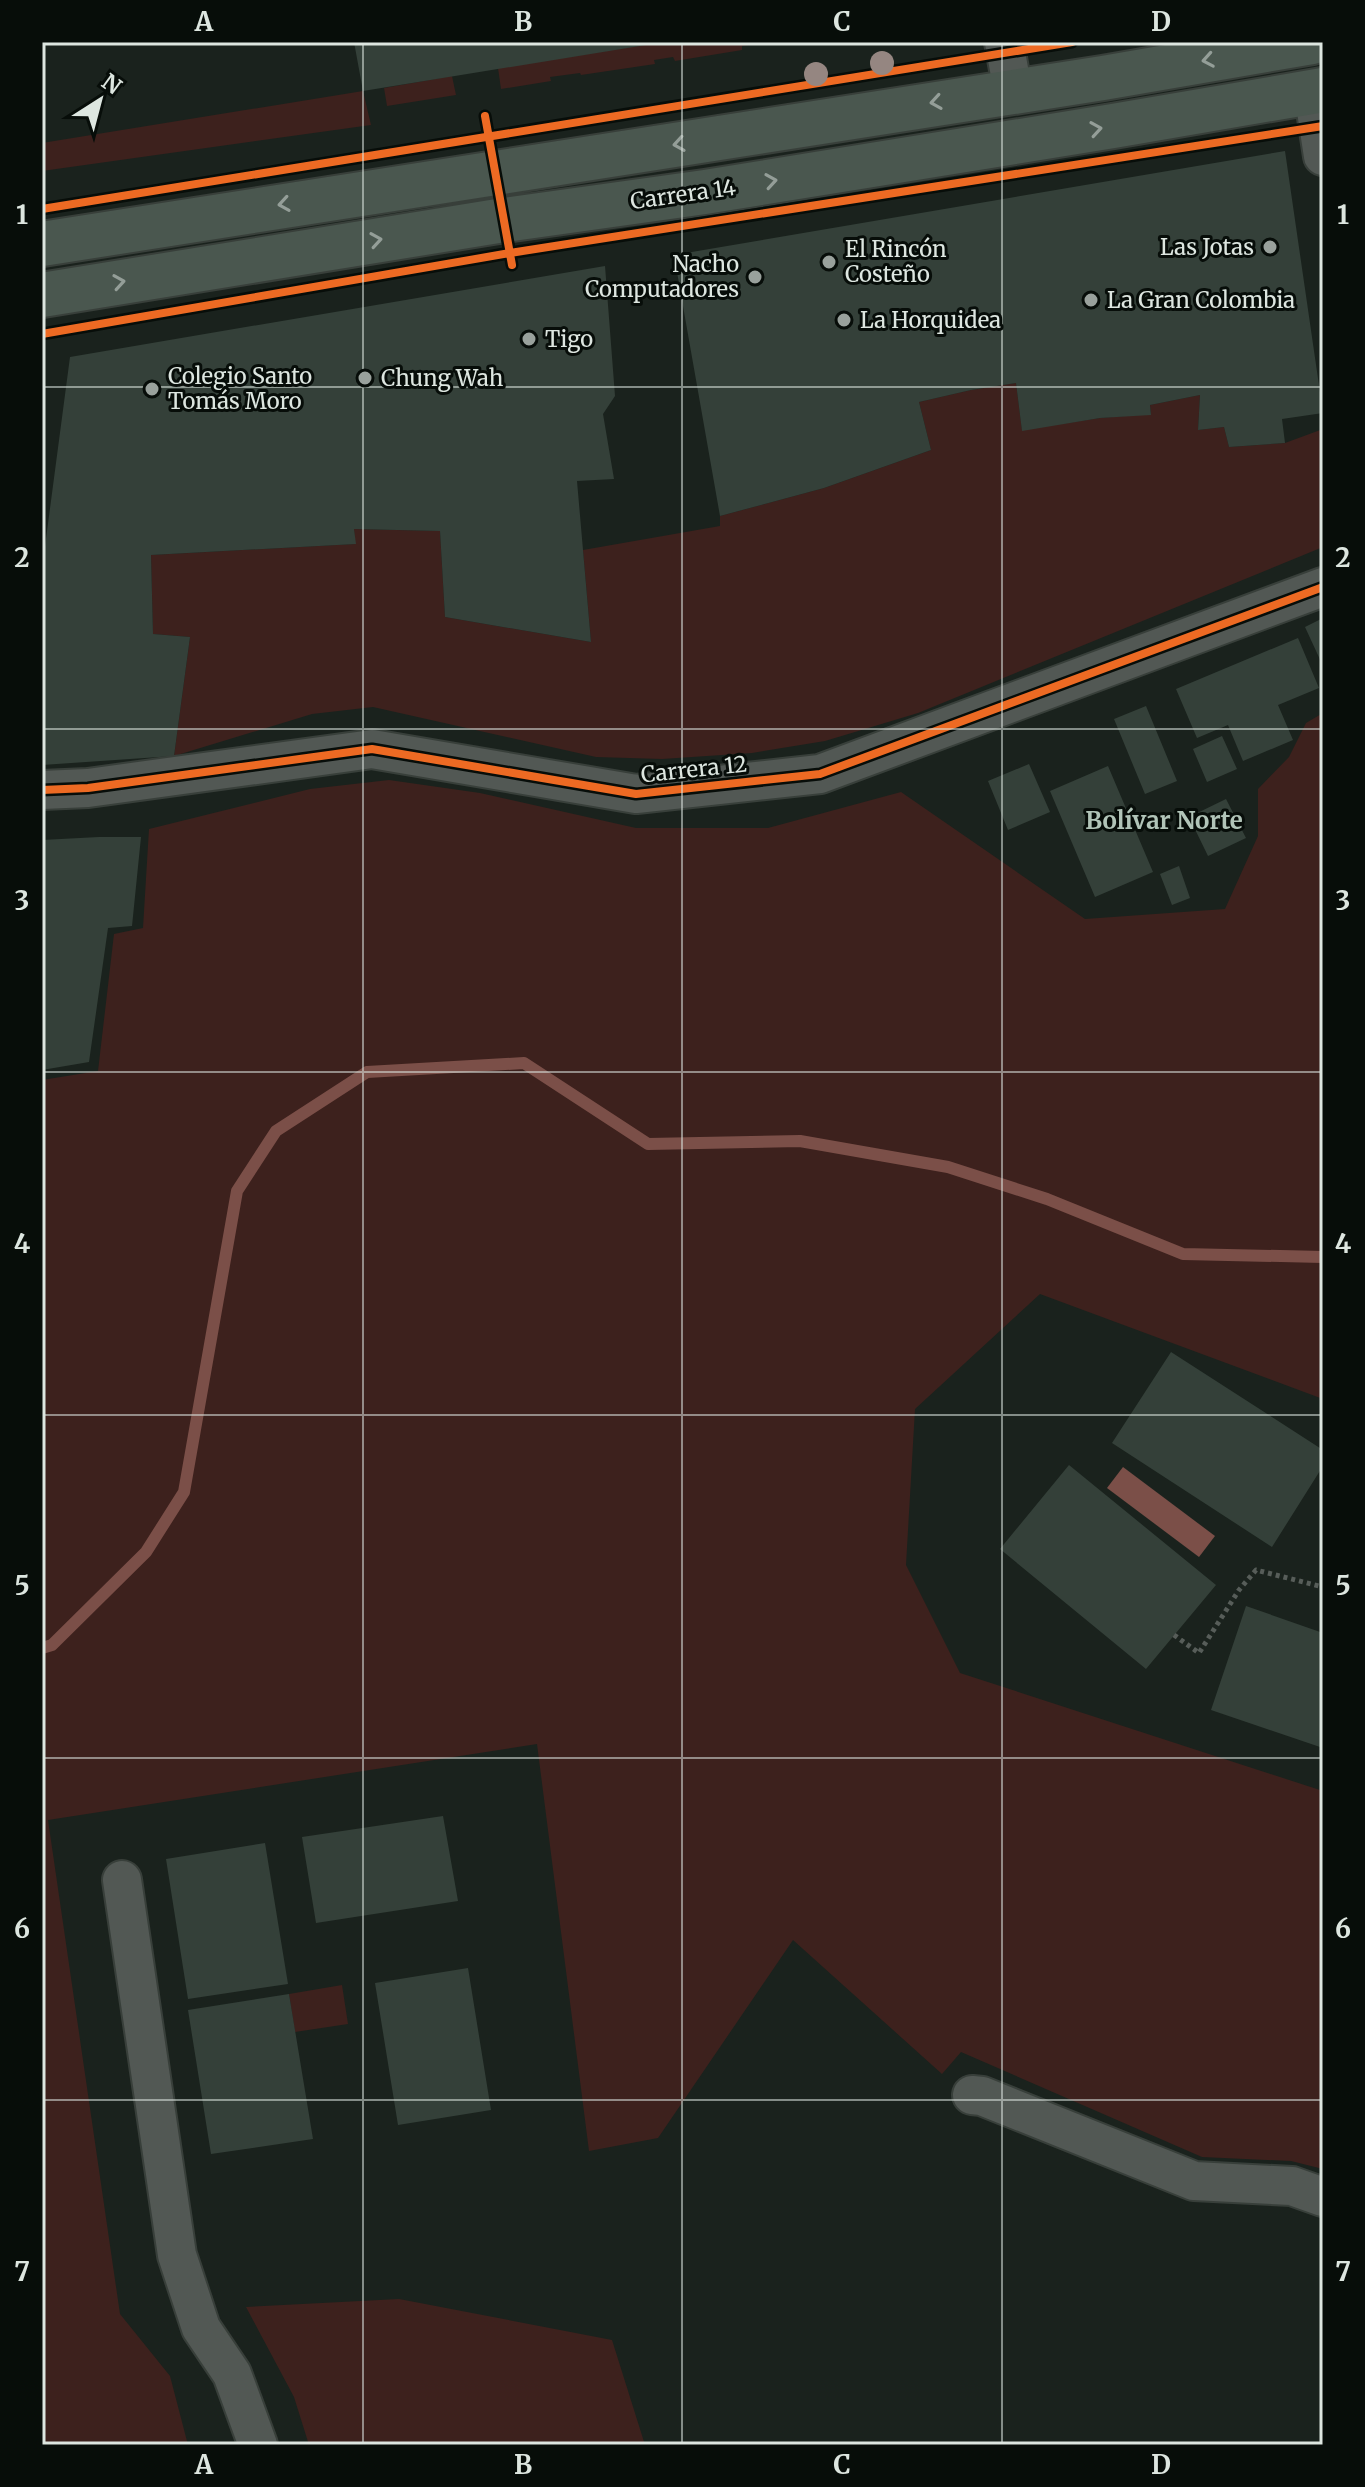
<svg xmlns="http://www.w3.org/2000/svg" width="1365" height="2487" viewBox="0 0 1365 2487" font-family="Merriweather,serif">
  <rect width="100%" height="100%" fill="#1a221d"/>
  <path fill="#3d211d" d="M 663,42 L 769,42 L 742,46 L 742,50 L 675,61 L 673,57 L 654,60 L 655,64 L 581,75 L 580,73 L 550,77 L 551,81 L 501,89 L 498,68 Z
    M 452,76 L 456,95 L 387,106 L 384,88 Z
    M 363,91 L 371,125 L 42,171 L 42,143 Z
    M 1016,383 L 1022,430 L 1100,418 L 1151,414 L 1150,405 L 1200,395 L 1198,430 L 1224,427 L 1229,447 L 1285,443 L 1323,429 L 1323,547 L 918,713 L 825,741 L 752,753 L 662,759 L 596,757 L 373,707 L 312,714 L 174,756 L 190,637 L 153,634 L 151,555 L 355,544 L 354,529 L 440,531 L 445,617 L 591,642 L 583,550 L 720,526 L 720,516 L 824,488 L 931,450 L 919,402 L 971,390 Z
    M 1323,713 L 1323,1399 L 1040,1294 L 915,1409 L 906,1565 L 960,1673 L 1323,1791 L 1323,2169 L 1291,2161 L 1202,2157 L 961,2052 L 942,2074 L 793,1940 L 658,2138 L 589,2151 L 537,1744 L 48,1820 L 120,2314 L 170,2376 L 188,2445 L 42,2445 L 42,1080 L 98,1071 L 114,934 L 143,928 L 149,829 L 310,789 L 389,780 L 480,793 L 636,828 L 768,828 L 901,792 L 1085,919 L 1225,909 L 1258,836 L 1258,789 L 1289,757 L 1306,723 Z
    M 342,1985 L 348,2024 L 295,2032 L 289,1994 Z
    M 399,2299 L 612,2340 L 645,2445 L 309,2445 L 294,2397 L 246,2307 Z"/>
  <path fill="#7b4f48" d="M 1123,1467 L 1215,1536 L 1199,1557 L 1107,1488 Z"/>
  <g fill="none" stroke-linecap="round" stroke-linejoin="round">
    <path stroke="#7b4f48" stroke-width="12" d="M 42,1648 L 52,1645 L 146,1552 L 184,1492 L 237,1191 L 276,1131 L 367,1072 L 524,1063 L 648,1144 L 800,1141 L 948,1167 L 1047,1199 L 1183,1254 L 1323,1257"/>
  </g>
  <path fill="#344039" d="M 354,42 L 652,42 L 652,44 L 363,91 Z
    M 1285,151 L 1323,413 L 1282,419 L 1285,443 L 1229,447 L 1224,427 L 1198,430 L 1200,395 L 1150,405 L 1151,415 L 1100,418 L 1022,431 L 1016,383 L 971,390 L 919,402 L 931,450 L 824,488 L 720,516 L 674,255 Z
    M 605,266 L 615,396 L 603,414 L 614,479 L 577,481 L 591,642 L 445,617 L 440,531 L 354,529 L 356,544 L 151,555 L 153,634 L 190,637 L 174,756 L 42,765 L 42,569 L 70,357 Z
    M 1323,618 L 1323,666 L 1305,627 Z
    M 1298,638 L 1319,688 L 1278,705 L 1293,740 L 1243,761 L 1228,725 L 1197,738 L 1176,689 Z
    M 1146,706 L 1177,781 L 1145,794 L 1114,719 Z
    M 1222,736 L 1237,769 L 1207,782 L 1193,749 Z
    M 1029,764 L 1050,812 L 1008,830 L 988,781 Z
    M 1108,766 L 1153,872 L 1095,897 L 1050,791 Z
    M 1226,799 L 1246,838 L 1208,856 L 1189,817 Z
    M 99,837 L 141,837 L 132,926 L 108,928 L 89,1062 L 42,1070 L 42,840 Z
    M 1179,866 L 1190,898 L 1172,905 L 1160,874 Z
    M 1171,1352 L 1323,1450 L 1323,1466 L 1272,1547 L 1112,1443 Z
    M 1069,1465 L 1216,1585 L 1146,1669 L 1000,1549 Z
    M 1246,1606 L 1323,1633 L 1323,1748 L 1211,1710 Z
    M 443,1816 L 458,1901 L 316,1923 L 302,1837 Z
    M 265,1843 L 288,1984 L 188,1999 L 166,1859 Z
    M 468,1968 L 491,2110 L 398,2125 L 375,1983 Z
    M 289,1994 L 313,2139 L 211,2154 L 188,2010 Z"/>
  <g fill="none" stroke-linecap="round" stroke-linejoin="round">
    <g stroke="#383f3a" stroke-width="42">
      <path id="minor" d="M 1004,42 L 1013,91
        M 1313,91 L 1323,156
        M 42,790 L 88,788 L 372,749 L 636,794 L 820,774 L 1323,587
        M 122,1880 L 177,2255 L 201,2328 L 232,2374 L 258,2445
        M 972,2095 L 982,2096 L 1194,2181 L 1292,2186 L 1323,2197"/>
    </g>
    <g stroke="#383f3a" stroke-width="48">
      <path id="major" d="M 42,244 L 1103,78 L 1312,42
        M 42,295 L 504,220 L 705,192 L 1113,126 L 1323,90"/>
    </g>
    <path stroke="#575d59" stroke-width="5" stroke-dasharray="4 4" stroke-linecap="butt" d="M 1174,1635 L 1199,1653 L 1239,1590 L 1256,1570 L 1323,1587"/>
    <use href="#minor" stroke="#525854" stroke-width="38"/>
    <use href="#major" stroke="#4a574f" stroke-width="44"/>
    <g stroke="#070d09" stroke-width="13">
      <path id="cycleway" d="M 485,116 L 512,265
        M 42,209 L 1072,42
        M 42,334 L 510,253 L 1323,126
        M 42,790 L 88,788 L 372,749 L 636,794 L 820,774 L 1323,587"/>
    </g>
    <use href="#cycleway" stroke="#ed6a23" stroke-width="8"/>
  </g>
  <g fill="#958681">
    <circle cx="882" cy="63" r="12"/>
    <circle cx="816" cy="74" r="12"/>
  </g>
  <defs><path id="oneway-chevron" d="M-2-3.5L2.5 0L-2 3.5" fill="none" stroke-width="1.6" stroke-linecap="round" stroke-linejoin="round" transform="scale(2)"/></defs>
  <g stroke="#949e98">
    <use href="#oneway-chevron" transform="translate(1208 60) rotate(170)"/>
    <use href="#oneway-chevron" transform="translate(936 102) rotate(171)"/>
    <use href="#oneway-chevron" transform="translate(1096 129) rotate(-9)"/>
    <use href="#oneway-chevron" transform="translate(679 144) rotate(171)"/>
    <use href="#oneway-chevron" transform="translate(771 181) rotate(-9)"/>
    <use href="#oneway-chevron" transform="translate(284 204) rotate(171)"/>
    <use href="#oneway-chevron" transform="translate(376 240) rotate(-9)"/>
    <use href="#oneway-chevron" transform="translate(119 282) rotate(-9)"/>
  </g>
  <path fill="none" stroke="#dde6e0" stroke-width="2" stroke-opacity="0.55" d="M 363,42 L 363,2445M 682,42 L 682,2445M 1002,42 L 1002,2445M 42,387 L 1323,387M 42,729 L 1323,729M 42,1072 L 1323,1072M 42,1415 L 1323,1415M 42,1758 L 1323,1758M 42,2100 L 1323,2100"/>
  <g fill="#99a19c" stroke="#070d09" stroke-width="3">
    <circle cx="1270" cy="247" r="8"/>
    <circle cx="829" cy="262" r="8"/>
    <circle cx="755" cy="277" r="8"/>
    <circle cx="1091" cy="300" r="8"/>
    <circle cx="844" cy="320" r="8"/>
    <circle cx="529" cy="339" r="8"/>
    <circle cx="365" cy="378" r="8"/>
    <circle cx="152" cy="389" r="8"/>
  </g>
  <g text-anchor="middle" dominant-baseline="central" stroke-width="6" stroke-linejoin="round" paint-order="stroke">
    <g font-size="22" fill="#dde6e0" stroke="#070d09">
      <text transform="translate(683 194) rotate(-8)">Carrera 14</text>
      <text transform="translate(694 769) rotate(-6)">Carrera 12</text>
    </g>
    <g font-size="22" fill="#dde6e0" stroke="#070d09" text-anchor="start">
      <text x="1254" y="247" text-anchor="end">Las Jotas</text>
      <text x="845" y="249">El Rincón<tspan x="845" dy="25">Costeño</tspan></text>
      <text x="739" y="264" text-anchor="end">Nacho<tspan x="739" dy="25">Computadores</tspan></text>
      <text x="1107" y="300">La Gran Colombia</text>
      <text x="860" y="320">La Horquidea</text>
      <text x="545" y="339">Tigo</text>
      <text x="168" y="376">Colegio Santo<tspan x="168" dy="25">Tomás Moro</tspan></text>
      <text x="381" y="378">Chung Wah</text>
    </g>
    <g font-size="24" font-weight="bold" fill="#b1c4b8" stroke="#070d09">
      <text x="1164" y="820">Bolívar Norte</text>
    </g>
  </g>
  <rect width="1365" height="2487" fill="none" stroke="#070d09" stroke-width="88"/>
  <g transform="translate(100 100) rotate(36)" stroke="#070d09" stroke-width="6" paint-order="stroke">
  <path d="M0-6L14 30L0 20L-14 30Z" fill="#dde6e0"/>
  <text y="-12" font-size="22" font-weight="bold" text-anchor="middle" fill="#dde6e0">N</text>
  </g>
  <rect x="44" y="44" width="1277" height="2399" fill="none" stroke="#dde6e0" stroke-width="3"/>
  <g font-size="26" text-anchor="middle" font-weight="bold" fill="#dde6e0">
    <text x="204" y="31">A</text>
    <text x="523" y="31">B</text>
    <text x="842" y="31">C</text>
    <text x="1161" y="31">D</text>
    <text x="22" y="224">1</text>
    <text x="1343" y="224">1</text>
    <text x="22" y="567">2</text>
    <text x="1343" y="567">2</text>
    <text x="22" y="910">3</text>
    <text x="1343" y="910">3</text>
    <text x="22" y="1253">4</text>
    <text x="1343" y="1253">4</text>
    <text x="22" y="1595">5</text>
    <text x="1343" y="1595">5</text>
    <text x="22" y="1938">6</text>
    <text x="1343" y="1938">6</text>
    <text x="22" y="2281">7</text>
    <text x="1343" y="2281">7</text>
    <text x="204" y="2474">A</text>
    <text x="523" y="2474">B</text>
    <text x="842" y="2474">C</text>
    <text x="1161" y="2474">D</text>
  </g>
</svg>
